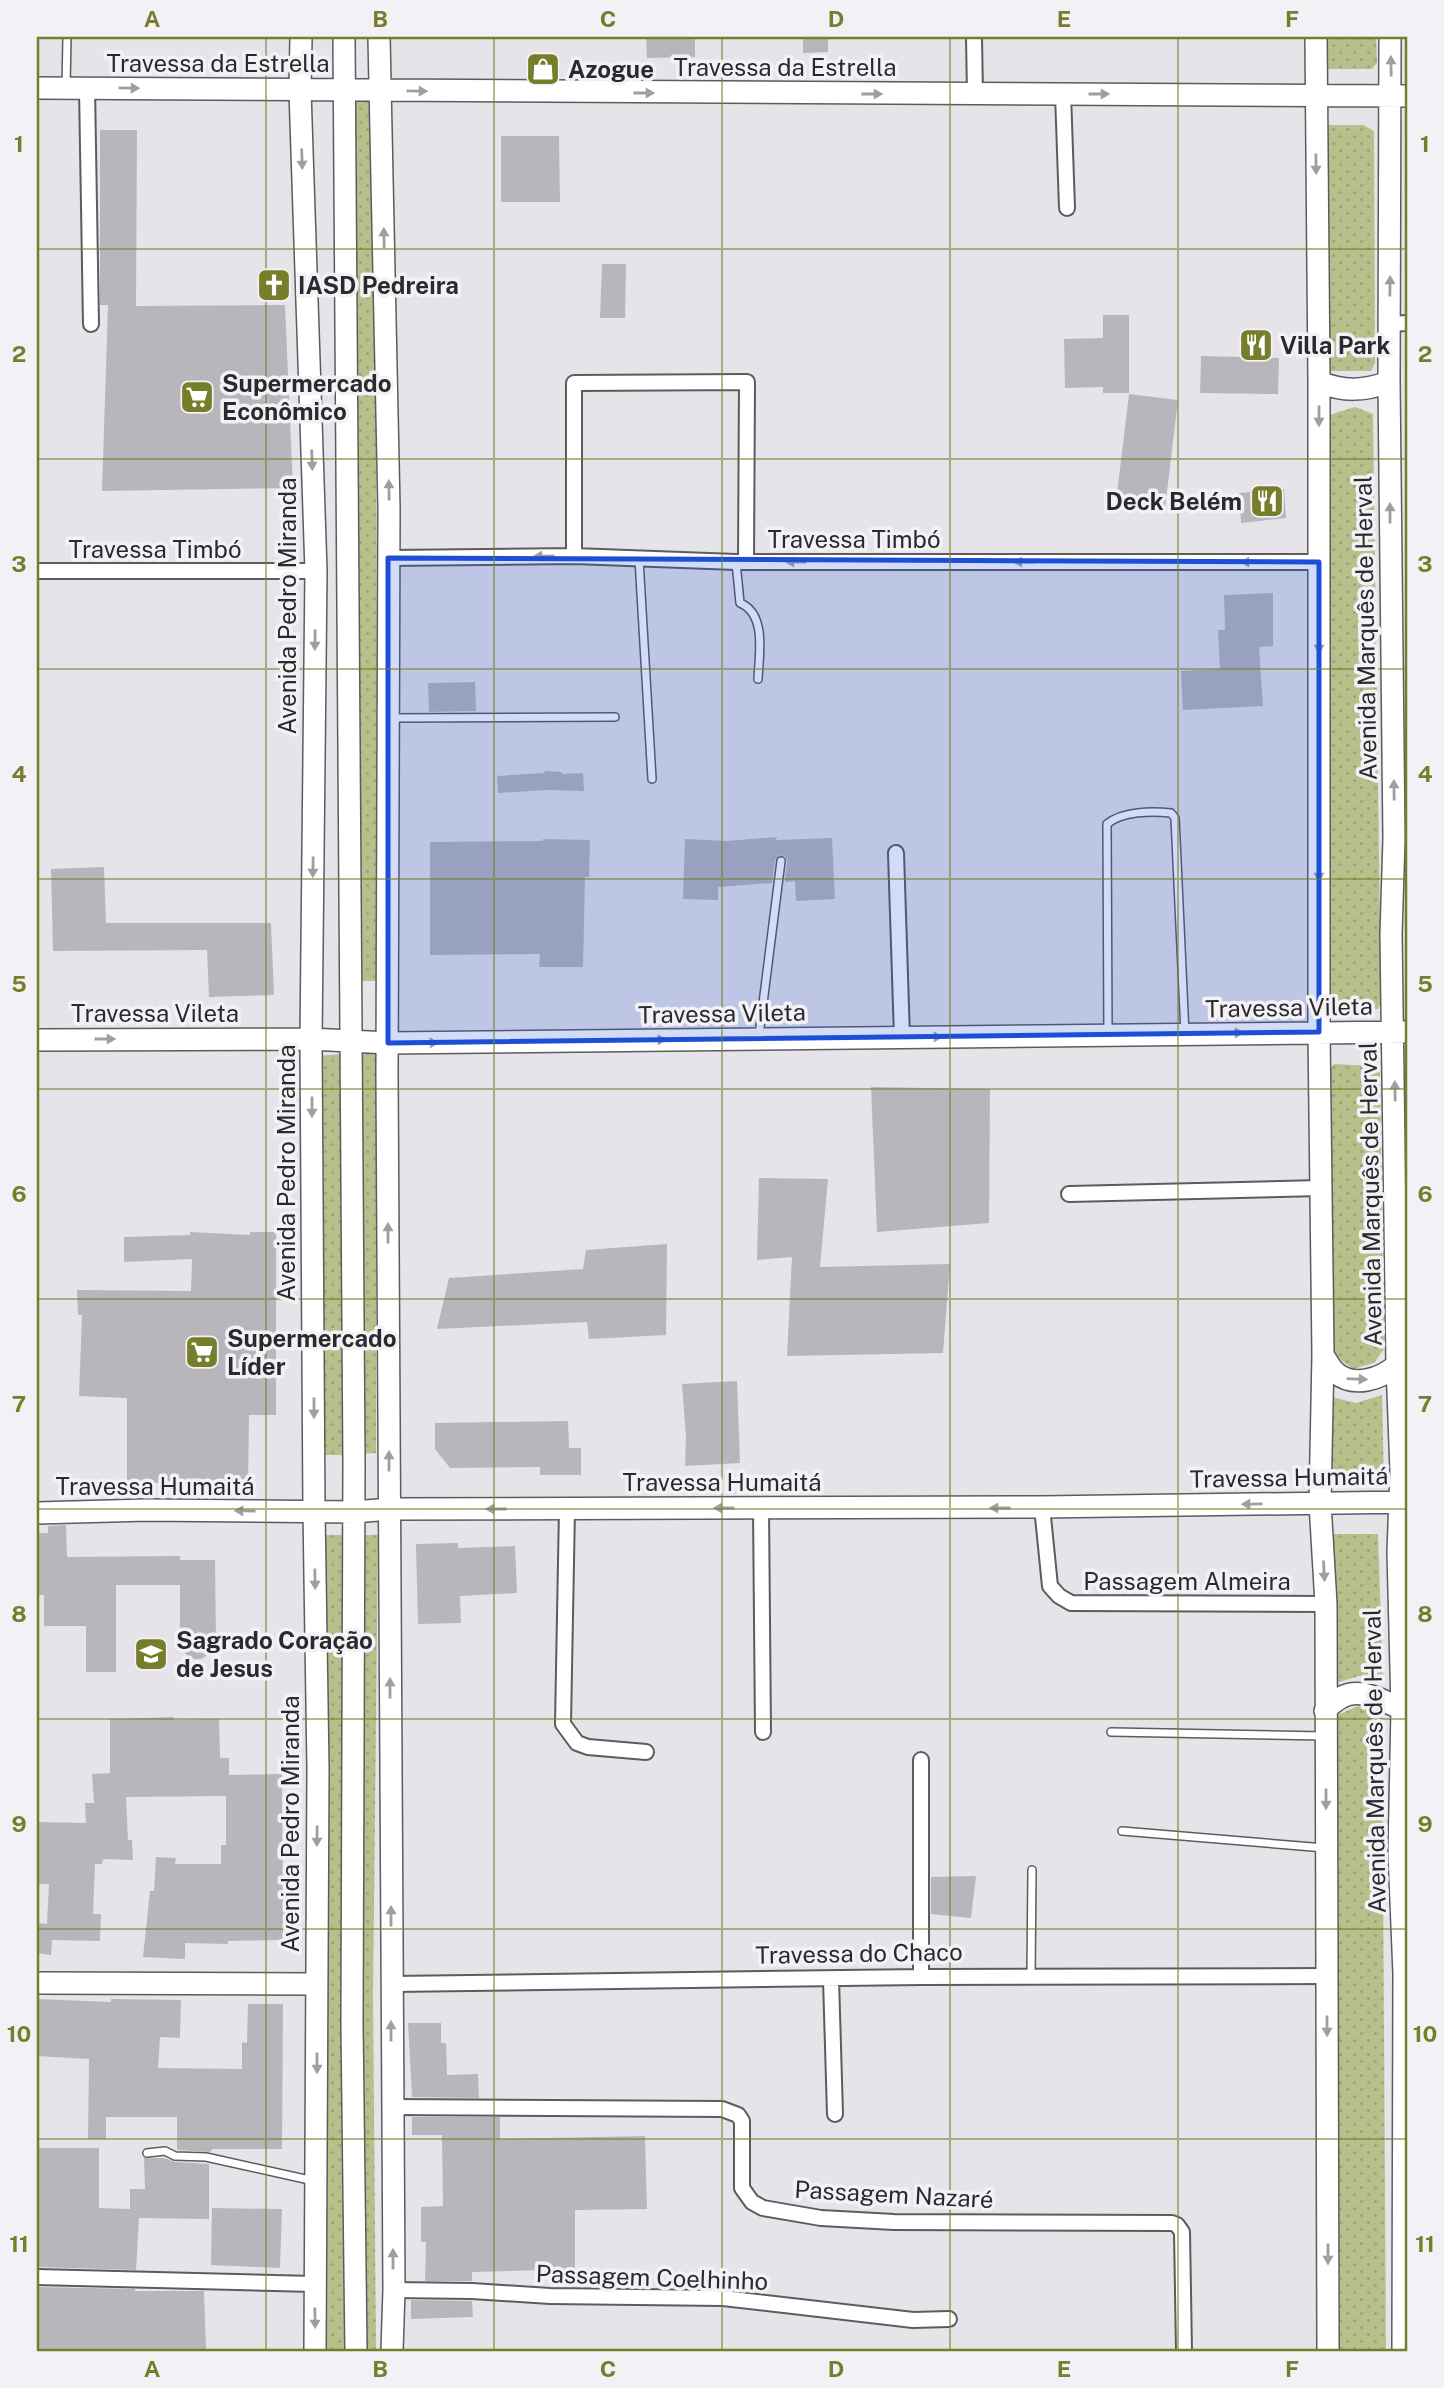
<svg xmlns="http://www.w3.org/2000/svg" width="1444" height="2388" viewBox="0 0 1444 2388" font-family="'Public Sans',sans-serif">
  <defs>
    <pattern id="park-dots" width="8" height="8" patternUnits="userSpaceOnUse" patternTransform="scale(1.75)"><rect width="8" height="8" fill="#b8bf8b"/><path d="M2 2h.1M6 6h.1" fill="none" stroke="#9ea478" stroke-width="1.8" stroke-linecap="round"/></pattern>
  </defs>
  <rect width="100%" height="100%" fill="#e6e4e9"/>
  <path fill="url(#park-dots)" d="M 1323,37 L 1376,37 L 1377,63 L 1372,69 L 1328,69 L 1323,64 Z
    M 349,101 L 375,101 L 378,981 L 356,981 Z
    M 1328,125 L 1363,125 L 1374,131 L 1375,363 L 1371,371 L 1328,371 L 1322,130 Z
    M 1355,407 L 1373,414 L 1381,1002 L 1378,1009 L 1343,1012 L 1330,1003 L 1329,415 Z
    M 357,1050 L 376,1051 L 376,1453 L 359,1454 Z
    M 342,1054 L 346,1455 L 321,1455 L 317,1056 Z
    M 1334,1064 L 1374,1066 L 1380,1072 L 1384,1349 L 1374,1363 L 1353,1369 L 1333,1354 L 1330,1069 Z
    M 1382,1395 L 1384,1483 L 1331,1483 L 1332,1397 L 1356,1403 Z
    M 1334,1534 L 1378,1534 L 1383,1681 L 1359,1676 L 1333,1684 Z
    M 322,1535 L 346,1535 L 343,1865 L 345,2351 L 323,2351 Z
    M 361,1535 L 378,1535 L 373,1997 L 376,2351 L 360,2351 Z
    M 1358,1706 L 1382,1714 L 1386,2351 L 1340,2351 L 1335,1716 Z"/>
  <path fill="#b8b6bb" d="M 646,37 L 695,37 L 695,57 L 647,58 Z
    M 803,37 L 828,37 L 828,52 L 803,53 Z
    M 100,130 L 137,130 L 136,306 L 285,305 L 293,488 L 102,491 L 108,305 L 100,305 Z
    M 501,136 L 559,136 L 560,202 L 501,202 Z
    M 602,264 L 626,264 L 625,318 L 600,318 Z
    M 1103,315 L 1129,315 L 1129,393 L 1103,393 L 1103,387 L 1065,388 L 1064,339 L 1103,338 Z
    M 1201,356 L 1279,358 L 1278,394 L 1200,393 Z
    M 1129,394 L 1178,400 L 1165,508 L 1116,502 Z
    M 1284,489 L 1286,518 L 1241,523 L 1239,493 Z
    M 1273,593 L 1273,646 L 1259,647 L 1263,706 L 1183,710 L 1181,671 L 1220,669 L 1218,630 L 1225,630 L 1224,595 Z
    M 475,682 L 476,711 L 429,712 L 428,683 Z
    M 545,771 L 562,772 L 562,774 L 583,773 L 584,791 L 546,790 L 498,793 L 497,776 L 544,773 Z
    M 777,837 L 776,840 L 832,838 L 835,899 L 796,901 L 795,881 L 785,882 L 787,861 L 785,857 L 781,855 L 775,860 L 772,883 L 718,887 L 718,900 L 683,899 L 685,839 L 726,841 Z
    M 543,839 L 590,840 L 589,877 L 585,877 L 583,967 L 539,967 L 540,954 L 430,955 L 430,842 L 543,841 Z
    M 104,867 L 106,923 L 271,923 L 274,995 L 209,997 L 207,950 L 53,951 L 51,869 Z
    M 871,1087 L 990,1089 L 989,1223 L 877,1232 Z
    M 759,1178 L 828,1179 L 820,1267 L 950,1264 L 943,1353 L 787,1356 L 792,1257 L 757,1260 Z
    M 190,1232 L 250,1235 L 250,1232 L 276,1232 L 276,1415 L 249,1415 L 248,1483 L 127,1483 L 127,1398 L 79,1396 L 82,1315 L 78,1315 L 77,1290 L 191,1291 L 192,1259 L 124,1262 L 124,1237 L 190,1235 Z
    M 667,1244 L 666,1335 L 589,1339 L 587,1322 L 437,1329 L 449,1278 L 583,1269 L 586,1250 Z
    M 737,1381 L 740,1463 L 685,1466 L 686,1437 L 682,1384 Z
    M 568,1421 L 569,1448 L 581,1448 L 581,1475 L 540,1475 L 540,1467 L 450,1468 L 435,1449 L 435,1423 Z
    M 66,1525 L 67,1557 L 180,1556 L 180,1560 L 215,1560 L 216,1642 L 211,1653 L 201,1659 L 194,1659 L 189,1657 L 180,1648 L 180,1585 L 116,1585 L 116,1672 L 86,1672 L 86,1626 L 44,1626 L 44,1595 L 37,1595 L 37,1533 L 48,1533 L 48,1526 Z
    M 458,1543 L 458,1548 L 515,1546 L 517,1593 L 460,1596 L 461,1623 L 418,1624 L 416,1544 Z
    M 174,1717 L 174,1720 L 219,1719 L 220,1758 L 229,1758 L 229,1775 L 282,1774 L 283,1905 L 294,1905 L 294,1923 L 283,1923 L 283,1940 L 228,1941 L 228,1944 L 185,1943 L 185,1959 L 143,1957 L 150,1891 L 154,1891 L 156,1857 L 176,1858 L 175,1864 L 221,1864 L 221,1845 L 226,1845 L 226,1796 L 126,1797 L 128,1840 L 132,1840 L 133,1860 L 103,1859 L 102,1864 L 95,1864 L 93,1914 L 101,1914 L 100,1941 L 52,1940 L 51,1955 L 37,1953 L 37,1923 L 47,1924 L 49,1884 L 37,1884 L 37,1822 L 86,1823 L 85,1803 L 94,1803 L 92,1774 L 110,1773 L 110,1719 Z
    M 976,1876 L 971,1918 L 931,1914 L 931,1877 Z
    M 37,1999 L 111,2002 L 111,1999 L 181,2000 L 180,2038 L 160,2037 L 158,2068 L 242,2069 L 242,2042 L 247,2043 L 248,2004 L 283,2004 L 282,2149 L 213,2149 L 210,2152 L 177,2150 L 177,2117 L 106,2117 L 106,2139 L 88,2139 L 89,2059 L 37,2056 Z
    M 408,2023 L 441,2023 L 441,2043 L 446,2043 L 447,2075 L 478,2074 L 479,2098 L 412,2097 Z
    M 412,2117 L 500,2117 L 500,2139 L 645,2136 L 647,2209 L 575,2210 L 575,2272 L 545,2273 L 545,2270 L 472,2272 L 472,2281 L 425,2281 L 426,2242 L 421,2242 L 421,2207 L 443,2206 L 442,2135 L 412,2135 Z
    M 37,2148 L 99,2148 L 99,2208 L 130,2209 L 130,2189 L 145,2189 L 144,2158 L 164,2158 L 175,2162 L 209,2164 L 209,2219 L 139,2218 L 136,2270 L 38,2267 L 39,2210 L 37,2210 Z
    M 212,2208 L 282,2209 L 280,2268 L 211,2265 Z
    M 38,2287 L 135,2289 L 135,2291 L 204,2291 L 206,2349 L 37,2351 Z
    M 411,2300 L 472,2301 L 473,2317 L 411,2319 Z"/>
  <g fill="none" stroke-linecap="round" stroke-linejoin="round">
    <g stroke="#5d5b60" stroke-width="10">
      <path id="lane" d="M 66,87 L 67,37
        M 639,559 L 652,779
        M 736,562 L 740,603 C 767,614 759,655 758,679
        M 392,718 L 615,717
        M 1108,1034 L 1107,824 C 1122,811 1152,811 1171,813 L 1175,818 L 1185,1034
        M 759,1035 L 781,861
        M 1111,1732 L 1324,1736
        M 1122,1831 L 1325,1848
        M 1031,1977 L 1032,1870
        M 147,2153 L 165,2151 L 175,2156 L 206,2157 L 314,2181"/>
    </g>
    <g stroke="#5d5b60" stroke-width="18">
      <path id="street" d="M 974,37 L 975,94
        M 87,88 L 91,324
        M 1063,94 L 1067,208
        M 1389,324 L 1407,323
        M 574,556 L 574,383 L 747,382 L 746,562
        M 388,558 L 574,556 L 736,562 L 1319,562
        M 37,571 L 316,571
        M 896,853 L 902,1037
        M 1069,1194 L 1320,1188
        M 1042,1507 L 1050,1586 L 1059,1596 L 1071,1603 L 1326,1604
        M 567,1508 L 563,1724 L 577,1743 L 588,1747 L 646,1752
        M 761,1508 L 763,1732
        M 921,1760 L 921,1977
        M 831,1979 L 835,2114
        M 392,1984 L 921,1977 L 1326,1976
        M 392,2107 L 722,2109 L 738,2115 L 742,2121 L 742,2188 L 752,2202 L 763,2208 L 821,2218 L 894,2222 L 1172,2223 L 1177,2225 L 1182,2232 L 1184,2351
        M 37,2277 L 314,2284
        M 394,2290 L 472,2291 L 550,2296 L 723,2298 L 913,2320 L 949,2319"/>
    </g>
    <g stroke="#5d5b60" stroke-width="24">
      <path id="secondary" d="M 301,37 L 300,91 L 316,571 L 311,1039 L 314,1511 L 318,1768 L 315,2351
        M 344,37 L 354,1463 L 352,2024 L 356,2351
        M 379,37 L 389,508 L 387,1073 L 394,2290 L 392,2351
        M 1316,37 L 1319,382 L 1319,1032 L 1323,1355 L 1320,1503 L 1326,1604 L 1328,2351
        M 1390,37 L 1389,382 L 1394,839 L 1391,934 L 1397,1365 L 1401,1472 L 1398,1552 L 1402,1709 L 1399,1853 L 1404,1974 L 1403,2351
        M 37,88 L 1407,96
        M 1319,382 C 1344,392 1364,391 1389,382
        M 37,1040 L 311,1039 L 388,1043 L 1406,1032
        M 1323,1355 C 1327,1361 1330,1368 1336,1373 C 1354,1388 1381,1379 1397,1365
        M 37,1513 L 147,1510 L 354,1512 L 390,1509 L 1042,1507 L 1407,1502
        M 1325,1711 C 1350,1681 1372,1696 1402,1709
        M 37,1983 L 316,1984"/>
    </g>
    <use href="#lane" stroke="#fff" stroke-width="7"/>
    <use href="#street" stroke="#fff" stroke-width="14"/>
    <use href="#secondary" stroke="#fff" stroke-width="21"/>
  </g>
  <defs><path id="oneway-solid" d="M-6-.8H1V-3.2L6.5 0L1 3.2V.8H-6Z" transform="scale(1.75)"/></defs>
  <g fill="#9f9fa0">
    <use href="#oneway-solid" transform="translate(1391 66) rotate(-91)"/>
    <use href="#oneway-solid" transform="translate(129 88) rotate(1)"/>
    <use href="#oneway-solid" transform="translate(417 91) rotate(1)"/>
    <use href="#oneway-solid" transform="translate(644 93)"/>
    <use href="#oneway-solid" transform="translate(872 94)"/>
    <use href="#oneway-solid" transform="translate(1099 94)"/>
    <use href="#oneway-solid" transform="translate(302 159) rotate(88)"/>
    <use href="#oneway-solid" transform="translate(1316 164) rotate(89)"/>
    <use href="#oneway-solid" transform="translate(384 238) rotate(-91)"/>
    <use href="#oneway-solid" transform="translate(1390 286) rotate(-89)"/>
    <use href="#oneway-solid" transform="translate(1319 416) rotate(90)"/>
    <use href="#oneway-solid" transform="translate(312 460) rotate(88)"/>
    <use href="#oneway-solid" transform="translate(389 490) rotate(-91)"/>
    <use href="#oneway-solid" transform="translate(1390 513) rotate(-90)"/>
    <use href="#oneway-solid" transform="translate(544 556) rotate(179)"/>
    <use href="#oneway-solid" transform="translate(796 562) rotate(-180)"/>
    <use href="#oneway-solid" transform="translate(1024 562) rotate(-180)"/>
    <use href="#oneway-solid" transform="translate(1251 562) rotate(-180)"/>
    <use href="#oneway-solid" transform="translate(315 640) rotate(91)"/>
    <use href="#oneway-solid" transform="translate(1319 643) rotate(90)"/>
    <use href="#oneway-solid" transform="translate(1394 790) rotate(-91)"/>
    <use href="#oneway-solid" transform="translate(313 867) rotate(91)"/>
    <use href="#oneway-solid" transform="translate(1319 871) rotate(90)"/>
    <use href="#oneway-solid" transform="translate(1233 1033) rotate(-1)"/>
    <use href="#oneway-solid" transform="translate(932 1037) rotate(-1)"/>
    <use href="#oneway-solid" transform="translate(105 1039)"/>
    <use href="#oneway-solid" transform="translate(656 1040) rotate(-1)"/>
    <use href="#oneway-solid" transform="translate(428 1043) rotate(-1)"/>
    <use href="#oneway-solid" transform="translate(1395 1091) rotate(-91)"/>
    <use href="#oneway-solid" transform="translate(312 1107) rotate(90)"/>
    <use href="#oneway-solid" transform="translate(388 1233) rotate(-90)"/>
    <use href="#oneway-solid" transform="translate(1357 1379) rotate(2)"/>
    <use href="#oneway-solid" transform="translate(314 1408) rotate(90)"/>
    <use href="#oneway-solid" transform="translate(389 1461) rotate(-90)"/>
    <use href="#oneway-solid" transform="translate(1252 1504) rotate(179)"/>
    <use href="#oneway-solid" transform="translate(724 1508) rotate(180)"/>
    <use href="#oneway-solid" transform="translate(1000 1508) rotate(180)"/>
    <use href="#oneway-solid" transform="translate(496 1509) rotate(180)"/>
    <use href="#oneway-solid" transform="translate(245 1511) rotate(-179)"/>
    <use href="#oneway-solid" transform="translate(1324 1571) rotate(87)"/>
    <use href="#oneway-solid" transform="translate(315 1579) rotate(89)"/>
    <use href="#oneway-solid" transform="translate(390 1688) rotate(-90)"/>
    <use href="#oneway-solid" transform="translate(1326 1799) rotate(90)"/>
    <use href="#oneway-solid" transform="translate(317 1836) rotate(91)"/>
    <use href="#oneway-solid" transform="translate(391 1916) rotate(-90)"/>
    <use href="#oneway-solid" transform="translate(1327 2026) rotate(90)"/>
    <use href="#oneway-solid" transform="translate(391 2031) rotate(-90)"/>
    <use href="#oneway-solid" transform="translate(317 2063) rotate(90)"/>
    <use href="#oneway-solid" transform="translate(1328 2254) rotate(90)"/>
    <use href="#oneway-solid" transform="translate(393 2259) rotate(-90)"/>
    <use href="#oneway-solid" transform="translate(315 2318) rotate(89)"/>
  </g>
  <path fill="#1d4ed8" fill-opacity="0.2" stroke="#1d4ed8" stroke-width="5" stroke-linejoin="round" d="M 388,558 L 1319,562 L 1319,1032 L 388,1043 Z"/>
  <path fill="none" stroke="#757e2a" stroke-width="2" stroke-opacity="0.55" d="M 266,37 L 266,2351M 494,37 L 494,2351M 722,37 L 722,2351M 950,37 L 950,2351M 1178,37 L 1178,2351M 37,249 L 1407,249M 37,459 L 1407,459M 37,669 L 1407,669M 37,879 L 1407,879M 37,1089 L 1407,1089M 37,1299 L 1407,1299M 37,1509 L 1407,1509M 37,1719 L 1407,1719M 37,1929 L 1407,1929M 37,2139 L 1407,2139"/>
  <defs>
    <g id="shop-square" transform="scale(1.75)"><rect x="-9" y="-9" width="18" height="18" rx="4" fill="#757e2a" stroke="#f3f1f6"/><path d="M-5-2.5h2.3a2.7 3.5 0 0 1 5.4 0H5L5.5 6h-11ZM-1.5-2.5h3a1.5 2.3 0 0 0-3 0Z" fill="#fff"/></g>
    <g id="church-square" transform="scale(1.75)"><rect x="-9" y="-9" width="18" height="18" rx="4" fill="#757e2a" stroke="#f3f1f6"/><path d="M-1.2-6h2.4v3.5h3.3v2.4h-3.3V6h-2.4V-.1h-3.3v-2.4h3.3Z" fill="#fff"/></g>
    <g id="restaurant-square" transform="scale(1.75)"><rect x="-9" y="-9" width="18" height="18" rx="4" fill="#757e2a" stroke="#f3f1f6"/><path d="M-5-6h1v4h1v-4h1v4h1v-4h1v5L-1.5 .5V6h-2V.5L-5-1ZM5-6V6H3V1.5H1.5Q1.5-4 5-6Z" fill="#fff"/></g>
    <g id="supermarket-square" transform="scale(1.75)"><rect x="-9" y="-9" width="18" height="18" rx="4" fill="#757e2a" stroke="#f3f1f6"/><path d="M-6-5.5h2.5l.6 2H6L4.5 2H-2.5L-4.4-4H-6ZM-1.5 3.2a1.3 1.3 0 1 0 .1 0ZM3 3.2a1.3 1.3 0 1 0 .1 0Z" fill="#fff"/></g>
    <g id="school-square" transform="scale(1.75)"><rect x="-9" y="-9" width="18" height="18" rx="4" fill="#757e2a" stroke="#f3f1f6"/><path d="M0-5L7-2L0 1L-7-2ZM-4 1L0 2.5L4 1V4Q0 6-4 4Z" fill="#fff"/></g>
  </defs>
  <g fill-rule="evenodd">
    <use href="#shop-square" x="543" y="69"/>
    <use href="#church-square" x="274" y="285"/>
    <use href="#restaurant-square" x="1256" y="345"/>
    <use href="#supermarket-square" x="197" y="397"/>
    <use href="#restaurant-square" x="1267" y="501"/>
    <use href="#supermarket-square" x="202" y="1352"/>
    <use href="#school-square" x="151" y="1654"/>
  </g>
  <g text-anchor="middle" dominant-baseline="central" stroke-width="7" stroke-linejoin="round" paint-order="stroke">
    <g font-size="24" fill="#2a292b" stroke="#f3f1f6">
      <text x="218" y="63">Travessa da Estrella</text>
      <text x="785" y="67">Travessa da Estrella</text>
      <text x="854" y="539">Travessa Timbó</text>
      <text x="155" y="549">Travessa Timbó</text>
      <text transform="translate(287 606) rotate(-90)">Avenida Pedro Miranda</text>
      <text transform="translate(1365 628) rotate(-91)">Avenida Marquês de Herval</text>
      <text transform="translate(1289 1007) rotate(-1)">Travessa Vileta</text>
      <text x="155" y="1013">Travessa Vileta</text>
      <text transform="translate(722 1013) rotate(-1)">Travessa Vileta</text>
      <text transform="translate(286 1173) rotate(-90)">Avenida Pedro Miranda</text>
      <text transform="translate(1370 1194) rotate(-91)">Avenida Marquês de Herval</text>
      <text transform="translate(1289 1477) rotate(-1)">Travessa Humaitá</text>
      <text x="722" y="1482">Travessa Humaitá</text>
      <text x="155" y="1486">Travessa Humaitá</text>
      <text x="1187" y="1581">Passagem Almeira</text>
      <text transform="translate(1374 1761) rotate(-91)">Avenida Marquês de Herval</text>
      <text transform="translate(290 1824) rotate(-90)">Avenida Pedro Miranda</text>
      <text transform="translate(859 1953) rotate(-1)">Travessa do Chaco</text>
      <text transform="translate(894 2194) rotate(3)">Passagem Nazaré</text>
      <text transform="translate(652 2277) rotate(2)">Passagem Coelhinho</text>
    </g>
    <g font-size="24" font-weight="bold" fill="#2a292b" stroke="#f3f1f6" text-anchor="start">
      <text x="568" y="69">Azogue</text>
      <text x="298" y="285">IASD Pedreira</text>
      <text x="1280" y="345">Villa Park</text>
      <text x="222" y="383">Supermercado<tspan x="222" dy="28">Econômico</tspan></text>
      <text x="1242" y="501" text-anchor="end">Deck Belém</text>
      <text x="227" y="1338">Supermercado<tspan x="227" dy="28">Líder</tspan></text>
      <text x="176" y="1640">Sagrado Coração<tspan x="176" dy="28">de Jesus</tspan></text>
    </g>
  </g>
  <rect width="1444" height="2388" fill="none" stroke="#f3f1f6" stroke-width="77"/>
  <rect x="38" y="38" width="1368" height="2312" fill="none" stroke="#757e2a" stroke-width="2.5"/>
  <g font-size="23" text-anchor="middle" font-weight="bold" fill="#757e2a">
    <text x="152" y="27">A</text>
    <text x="380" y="27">B</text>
    <text x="608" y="27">C</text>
    <text x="836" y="27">D</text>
    <text x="1064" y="27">E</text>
    <text x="1292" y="27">F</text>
    <text x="19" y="152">1</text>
    <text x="1425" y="152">1</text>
    <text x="19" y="362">2</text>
    <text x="1425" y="362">2</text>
    <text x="19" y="572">3</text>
    <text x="1425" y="572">3</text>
    <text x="19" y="782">4</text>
    <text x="1425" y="782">4</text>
    <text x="19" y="992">5</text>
    <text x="1425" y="992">5</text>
    <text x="19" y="1202">6</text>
    <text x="1425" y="1202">6</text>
    <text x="19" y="1412">7</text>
    <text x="1425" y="1412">7</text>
    <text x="19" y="1622">8</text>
    <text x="1425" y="1622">8</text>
    <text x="19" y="1832">9</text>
    <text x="1425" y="1832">9</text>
    <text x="19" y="2042">10</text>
    <text x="1425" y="2042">10</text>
    <text x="19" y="2252">11</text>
    <text x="1425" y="2252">11</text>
    <text x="152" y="2377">A</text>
    <text x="380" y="2377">B</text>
    <text x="608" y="2377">C</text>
    <text x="836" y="2377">D</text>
    <text x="1064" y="2377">E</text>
    <text x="1292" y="2377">F</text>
  </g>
</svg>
